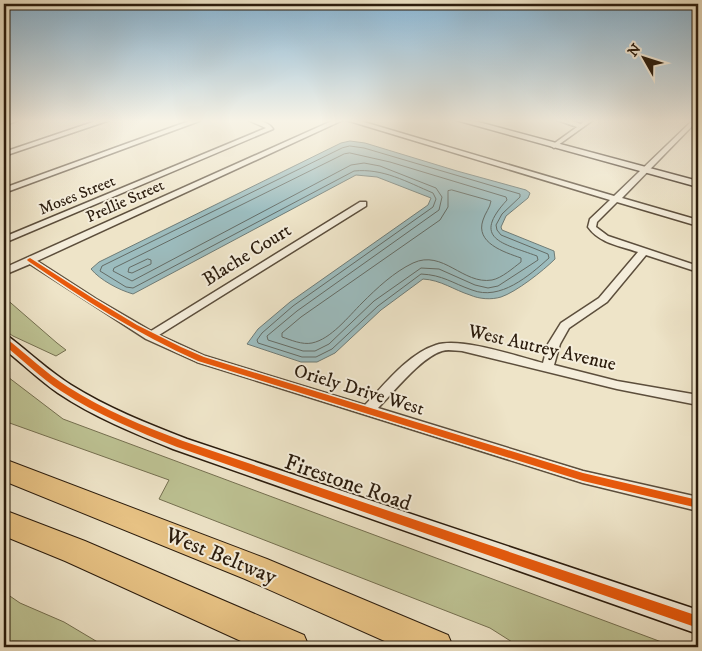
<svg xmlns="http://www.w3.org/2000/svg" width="702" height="651" viewBox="0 0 702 651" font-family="'IM FELL DW Pica',serif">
  <rect width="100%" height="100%" fill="#eee4c8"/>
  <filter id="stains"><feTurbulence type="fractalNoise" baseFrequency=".004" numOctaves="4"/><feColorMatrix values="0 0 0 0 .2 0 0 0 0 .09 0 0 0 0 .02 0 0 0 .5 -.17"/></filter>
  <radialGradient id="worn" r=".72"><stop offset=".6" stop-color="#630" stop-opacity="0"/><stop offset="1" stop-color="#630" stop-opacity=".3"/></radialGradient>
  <path fill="#bdc293" stroke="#746f50" d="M 4,297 L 57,343 L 66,350 L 56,356 L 13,336 L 4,330 Z
    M 4,374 L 63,419 L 675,647 L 520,647 L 490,628 L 159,499 L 169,480 L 4,421 Z
    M 4,592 L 20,603 L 64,622 L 106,647 L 61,647 L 50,642 L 12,641 L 4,647 Z"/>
  <path fill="#9cbcbe" stroke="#6f7c77" d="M 350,141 L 365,143 L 457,171 L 526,190 L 530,193 L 528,198 L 506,216 L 501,227 L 502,230 L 554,251 L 555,259 C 543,271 516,292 501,297 C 491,300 479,299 470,295 C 454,290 441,280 423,279 L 381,310 L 335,353 L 317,362 L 301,362 L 247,344 L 258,329 L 290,302 L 428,205 L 431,198 L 377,177 L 356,175 L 133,294 C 119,290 100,280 91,269 L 99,262 L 341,143 Z"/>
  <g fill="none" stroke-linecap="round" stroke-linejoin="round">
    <path stroke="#646c66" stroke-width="1" d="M 350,146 L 364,148 L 520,194 L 520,197 L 502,214 L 496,225 L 497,230 L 501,235 L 548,254 L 549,258 C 529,276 500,301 472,290 C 452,283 443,275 421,274 L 378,306 L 332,349 L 316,357 L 302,357 L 258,343 L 257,340 L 262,333 L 293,306 L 433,207 L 436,199 L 433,193 C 407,182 383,168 354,171 L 133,288 L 126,287 L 100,271 L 102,266 L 342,148 Z
      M 350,153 L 390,162 L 506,197 L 507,200 C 471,239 502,243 537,256 L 538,260 L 498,286 L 488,288 L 475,285 L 439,269 L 421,268 L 374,301 L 329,344 L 315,351 L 303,351 L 268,340 L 267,336 L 297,311 L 439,210 L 442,197 L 436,188 L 380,166 L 364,163 L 351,165 L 132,281 L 113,271 L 114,268 L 344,154 Z
      M 452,190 L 491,201 C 490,208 485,213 483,220 C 475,243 504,252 521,258 L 521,262 C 513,268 502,278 492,280 C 463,285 443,249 413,263 C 394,272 377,288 362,303 C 348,317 331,339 312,343 C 302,345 291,340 282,337 L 282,333 L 301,317 L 440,220 L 448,207 L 448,191 Z
      M 148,259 L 151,260 L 151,264 L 132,273 L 128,272 L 129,268 Z"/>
    <g stroke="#5c4e3c" stroke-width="3">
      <path id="street" d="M 8,120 L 18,120 L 4,126 L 4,122 Z
        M 99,120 L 110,120 L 4,156 L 4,152 Z
        M 192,120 L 202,120 L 4,193 L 4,188 Z
        M 248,120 C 257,120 268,121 273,129 L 4,243 L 4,237 L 266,128 Z
        M 334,120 L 343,120 L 37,261 L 96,299 L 151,331 L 360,202 L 366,202 L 366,206 L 159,335 L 205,356 L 365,405 C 385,384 408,354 436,345 C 461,337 516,356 543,363 L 548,344 L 561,323 L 599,298 L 638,252 C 620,246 599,243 588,227 L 590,219 L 610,200 L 346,120 L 357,120 L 614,196 L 693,120 L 698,120 L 622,198 L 698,220 L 698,226 L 617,202 L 597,222 L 596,227 L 608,236 L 698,266 L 698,272 L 646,255 L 607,302 L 569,328 L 560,344 L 554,365 L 617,381 L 698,395 L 698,405 L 617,389 L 462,351 C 456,351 448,349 442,351 C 420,358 394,392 378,408 L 583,471 L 698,497 L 698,511 L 583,483 L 197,362 L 146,339 L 30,264 L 4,275 L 4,268 Z
        M 557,120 L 569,120 L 581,124 L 585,120 L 593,120 L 554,148 L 551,146 L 552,145 L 577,127 Z"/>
    </g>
    <g stroke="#2b1c0d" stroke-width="3">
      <path id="secondary" d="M 456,120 L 471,120 L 698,181 L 698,187 Z
        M 4,336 L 9,337 C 30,353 49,371 71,385 C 108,408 146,423 187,439 L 698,610 L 698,634 L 173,449 C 133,433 94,417 58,393 C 39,380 22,363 4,349 Z"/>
    </g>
    <g stroke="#2b1c0d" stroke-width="2">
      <path id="highway" d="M 4,459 L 267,559 L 448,635 L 453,647 L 398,647 L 245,579 L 4,481 Z
        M 4,510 L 85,541 L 304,635 L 309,647 L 254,647 L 65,561 L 4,536 Z"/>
    </g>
    <use href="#street" fill="#f4eddb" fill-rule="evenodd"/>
    <use href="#secondary" fill="#f4eddb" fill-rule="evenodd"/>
    <use href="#highway" fill="#e7c284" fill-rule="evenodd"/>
    <g stroke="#f4eddb" stroke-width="3">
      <path id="cycleway" d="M 30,258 L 94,299 L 137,325 L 181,347 L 204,357 L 583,473 L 698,500 L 698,508 L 583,481 L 198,361 C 137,334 83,299 28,261 L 27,260 L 28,259 Z
        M 4,339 L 7,339 C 26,354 47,374 68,387 C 104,410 143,426 183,441 L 698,616 L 698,628 L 177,447 C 137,431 98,415 61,391 C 41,378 23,360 4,345 Z"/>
    </g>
    <use href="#cycleway" fill="#e8590c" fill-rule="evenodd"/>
  </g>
  <linearGradient id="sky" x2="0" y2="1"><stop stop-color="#89b7d7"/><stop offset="0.57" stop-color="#f7f3e6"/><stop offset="1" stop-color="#f7f3e6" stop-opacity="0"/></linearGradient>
  <rect width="702" height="212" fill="url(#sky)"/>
  <g text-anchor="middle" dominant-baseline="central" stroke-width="4" stroke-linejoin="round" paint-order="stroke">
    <g font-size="16" fill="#2b1c0d" stroke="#f4eddb">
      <text transform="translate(77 195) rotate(-22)">Moses Street</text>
      <text transform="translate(125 201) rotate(-24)">Prellie Street</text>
    </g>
    <g font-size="19" fill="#2b1c0d" stroke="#f4eddb">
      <text transform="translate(247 255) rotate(-32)">Blache Court</text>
      <text transform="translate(542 348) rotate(13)">West Autrey Avenue</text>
      <text transform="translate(359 390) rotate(17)">Oriely Drive West</text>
    </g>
    <g font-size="22" fill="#2b1c0d" stroke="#f4eddb">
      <text transform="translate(348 483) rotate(19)">Firestone Road</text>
      <text transform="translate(221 556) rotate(22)">West Beltway</text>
    </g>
  </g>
  <rect width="702" height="651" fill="none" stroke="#eee4c8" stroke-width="20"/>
  <rect x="5" y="5" width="692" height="641" fill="none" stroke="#2b1c0d" stroke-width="2.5"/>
  <rect x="10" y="10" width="682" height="631" fill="none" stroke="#2b1c0d"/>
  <g transform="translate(644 58) rotate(309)" stroke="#f4eddb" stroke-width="4" paint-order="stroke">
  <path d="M0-4L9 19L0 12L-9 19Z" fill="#2b1c0d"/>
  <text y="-8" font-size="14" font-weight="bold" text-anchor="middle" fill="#2b1c0d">N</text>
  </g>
  <rect width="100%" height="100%" filter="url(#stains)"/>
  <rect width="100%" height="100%" fill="url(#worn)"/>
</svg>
